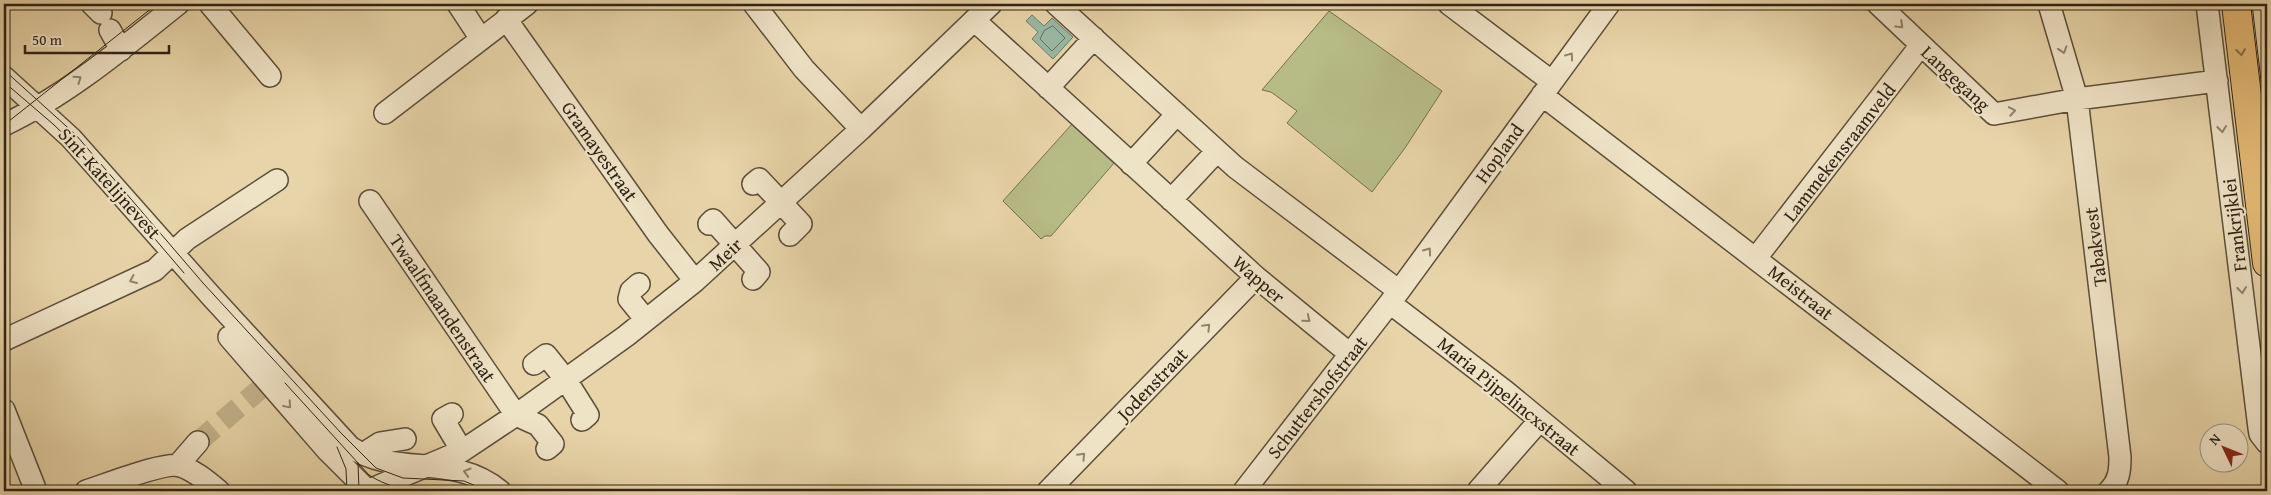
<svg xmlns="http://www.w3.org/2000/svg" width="2271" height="495" viewBox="0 0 2271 495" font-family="'Gentium Book Plus',serif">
  <rect width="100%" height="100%" fill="#e7d4a8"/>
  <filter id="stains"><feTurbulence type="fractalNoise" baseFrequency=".004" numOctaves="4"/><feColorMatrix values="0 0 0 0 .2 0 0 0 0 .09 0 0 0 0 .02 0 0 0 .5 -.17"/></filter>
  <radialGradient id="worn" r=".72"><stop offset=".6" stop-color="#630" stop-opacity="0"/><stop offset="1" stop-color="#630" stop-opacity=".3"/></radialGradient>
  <path fill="#b7bc87" stroke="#73704e" d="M 1329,11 L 1442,91 L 1405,148 L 1372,192 L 1287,123 L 1297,111 L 1271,92 L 1262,90 Z
    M 1072,124 L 1114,163 L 1051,236 L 1045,236 L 1041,239 L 1003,201 Z"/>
  <path fill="#97b9a4" stroke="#6d7d6a" d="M 1032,15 L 1044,26 L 1052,18 L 1073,37 L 1053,59 L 1032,39 L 1038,32 L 1026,21 Z"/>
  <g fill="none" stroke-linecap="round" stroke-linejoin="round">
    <path stroke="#636e5c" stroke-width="1" d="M 1053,26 L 1065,38 L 1052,51 L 1040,39 L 1044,31 Z"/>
    <path stroke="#c2b18a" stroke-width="21" stroke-dasharray="21 11" stroke-linecap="butt" d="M 198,442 L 260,389"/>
    <g stroke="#5d4f39" stroke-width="24">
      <path id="minor" d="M 92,4 L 101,13
        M 210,4 L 270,76
        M 458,4 L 481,39
        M 754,4 L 804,69 L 861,129
        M 1056,4 L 1235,167 L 1399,291
        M 1449,4 L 1551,81
        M 1878,4 L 1994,114 L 2077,99 L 2217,81
        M 2049,4 L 2077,99 L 2120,457 C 2120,471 2119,481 2109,491
        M 2207,4 L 2259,428 L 2260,434 L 2267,443
        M 506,19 L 658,234 L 695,281
        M 974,20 L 1256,277 L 1350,354
        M 110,30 L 121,50
        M 4,77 L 71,138 L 211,296 L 350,447 C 398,478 453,452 500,491
        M 1048,88 L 1094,38
        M 1542,95 L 2058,491
        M 385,113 L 527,4
        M 4,125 C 67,95 123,48 178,4
        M 1131,164 L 1177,114
        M 753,184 L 759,179 L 801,224 L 790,235
        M 1171,200 L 1217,151
        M 370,201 L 516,415 L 538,425 L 553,444 L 547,449
        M 709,224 L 713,220 L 759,272 L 753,279
        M 1756,258 L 1921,45
        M 639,284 L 631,291 L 629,299 L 646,320
        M 1390,303 L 1505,391 L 1626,491
        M 229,337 L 327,450 L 368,491
        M 4,340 L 155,270 L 187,239 L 277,180
        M 534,364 L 546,355 L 566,380 L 588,415 L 582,420
        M 4,410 L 36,491
        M 452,414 L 443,419 L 462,451
        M 369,450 L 380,443 L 405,439
        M 178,465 L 198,442
        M 86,491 C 103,486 165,461 180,466 C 194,470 208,482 219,491
        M 367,491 L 462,451 L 516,415 L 626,336 L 695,281 L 861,129 L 991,4
        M 1048,491 L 1256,277
        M 1244,491 L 1399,291 L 1609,4
        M 1478,491 L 1540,420"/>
    </g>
    <g stroke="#2f2314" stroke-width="30">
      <path id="major" d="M 2236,4 L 2267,263"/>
    </g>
    <use href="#minor" stroke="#efe3c6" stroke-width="21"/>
    <use href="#major" stroke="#e4ba74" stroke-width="28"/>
    <path stroke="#2f2314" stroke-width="1" d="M 2252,4 L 2267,132
      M 2267,4 L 2267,9
      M 4,70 L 76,135 L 203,283 L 341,433 L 376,468 L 403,478 L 464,481 L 488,491
      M 4,82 L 53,124 L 74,144 L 184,273
      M 4,125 L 157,4
      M 285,383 L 369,475 C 391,489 411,491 436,491
      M 337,447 L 346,469 L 347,491
      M 358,463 L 359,491
      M 433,491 L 451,489 L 464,491"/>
  </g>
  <defs><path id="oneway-chevron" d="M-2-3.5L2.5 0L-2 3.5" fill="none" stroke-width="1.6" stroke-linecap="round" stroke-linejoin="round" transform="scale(1.25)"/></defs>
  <g stroke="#8f836d">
    <use href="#oneway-chevron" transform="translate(1900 25) rotate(44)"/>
    <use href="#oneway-chevron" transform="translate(2063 50) rotate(73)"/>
    <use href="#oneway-chevron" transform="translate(1570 56) rotate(-54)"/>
    <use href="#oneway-chevron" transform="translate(78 79) rotate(-35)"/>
    <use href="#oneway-chevron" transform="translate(2012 111) rotate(-10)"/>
    <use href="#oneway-chevron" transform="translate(2222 129) rotate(83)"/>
    <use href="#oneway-chevron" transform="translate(1428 251) rotate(-54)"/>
    <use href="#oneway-chevron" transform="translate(133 280) rotate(155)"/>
    <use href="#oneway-chevron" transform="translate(2242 290) rotate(83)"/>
    <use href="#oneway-chevron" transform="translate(1307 319) rotate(39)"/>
    <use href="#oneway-chevron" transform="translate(1207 327) rotate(-46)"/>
    <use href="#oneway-chevron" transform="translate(288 405) rotate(49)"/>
    <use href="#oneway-chevron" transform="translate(1082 456) rotate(-46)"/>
    <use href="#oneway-chevron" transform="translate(467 472) rotate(-164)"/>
  </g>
  <use stroke="#8a6e44" href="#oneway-chevron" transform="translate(2241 52) rotate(83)"/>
  <g text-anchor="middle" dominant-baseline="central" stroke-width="4.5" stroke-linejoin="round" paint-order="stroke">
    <g font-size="19" fill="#2f2314" stroke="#efe3c6">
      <text transform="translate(1956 78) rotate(43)">Langegang</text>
      <text transform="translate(600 151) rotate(55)">Gramayestraat</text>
      <text transform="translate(1839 152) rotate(-52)">Lammekensraamveld</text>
      <text transform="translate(1499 153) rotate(-54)">Hopland</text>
      <text transform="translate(110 183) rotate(48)">Sint-Katelijnevest</text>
      <text transform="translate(2234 225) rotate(-97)">Frankrijklei</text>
      <text transform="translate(2095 247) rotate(-97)">Tabakvest</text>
      <text transform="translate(725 254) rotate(-43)">Meir</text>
      <text transform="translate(1259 279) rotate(41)">Wapper</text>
      <text transform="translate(1801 292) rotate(38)">Meistraat</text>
      <text transform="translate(443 308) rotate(56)">Twaalfmaandenstraat</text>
      <text transform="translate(1152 384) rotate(-46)">Jodenstraat</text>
      <text transform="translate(1509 396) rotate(39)">Maria Pijpelincxstraat</text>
      <text transform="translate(1317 397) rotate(-52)">Schuttershofstraat</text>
    </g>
  </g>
  <rect width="2271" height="495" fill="none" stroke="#e7d4a8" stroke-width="20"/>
  <rect x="5" y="5" width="2261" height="485" fill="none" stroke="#2f2314" stroke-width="2.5"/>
  <rect x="10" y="10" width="2251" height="475" fill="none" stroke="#2f2314"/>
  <g transform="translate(2224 448) rotate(313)"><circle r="24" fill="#efe3c6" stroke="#a2967f"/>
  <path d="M0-4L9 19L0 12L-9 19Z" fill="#8f2418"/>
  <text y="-8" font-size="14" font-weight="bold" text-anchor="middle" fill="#2f2314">N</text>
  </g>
  <path d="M25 45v8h144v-8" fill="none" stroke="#2f2314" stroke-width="2.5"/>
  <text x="32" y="45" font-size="15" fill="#2f2314" stroke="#efe3c6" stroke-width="4" paint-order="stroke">50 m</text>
  <rect width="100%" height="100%" filter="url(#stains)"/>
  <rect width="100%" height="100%" fill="url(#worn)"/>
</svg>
